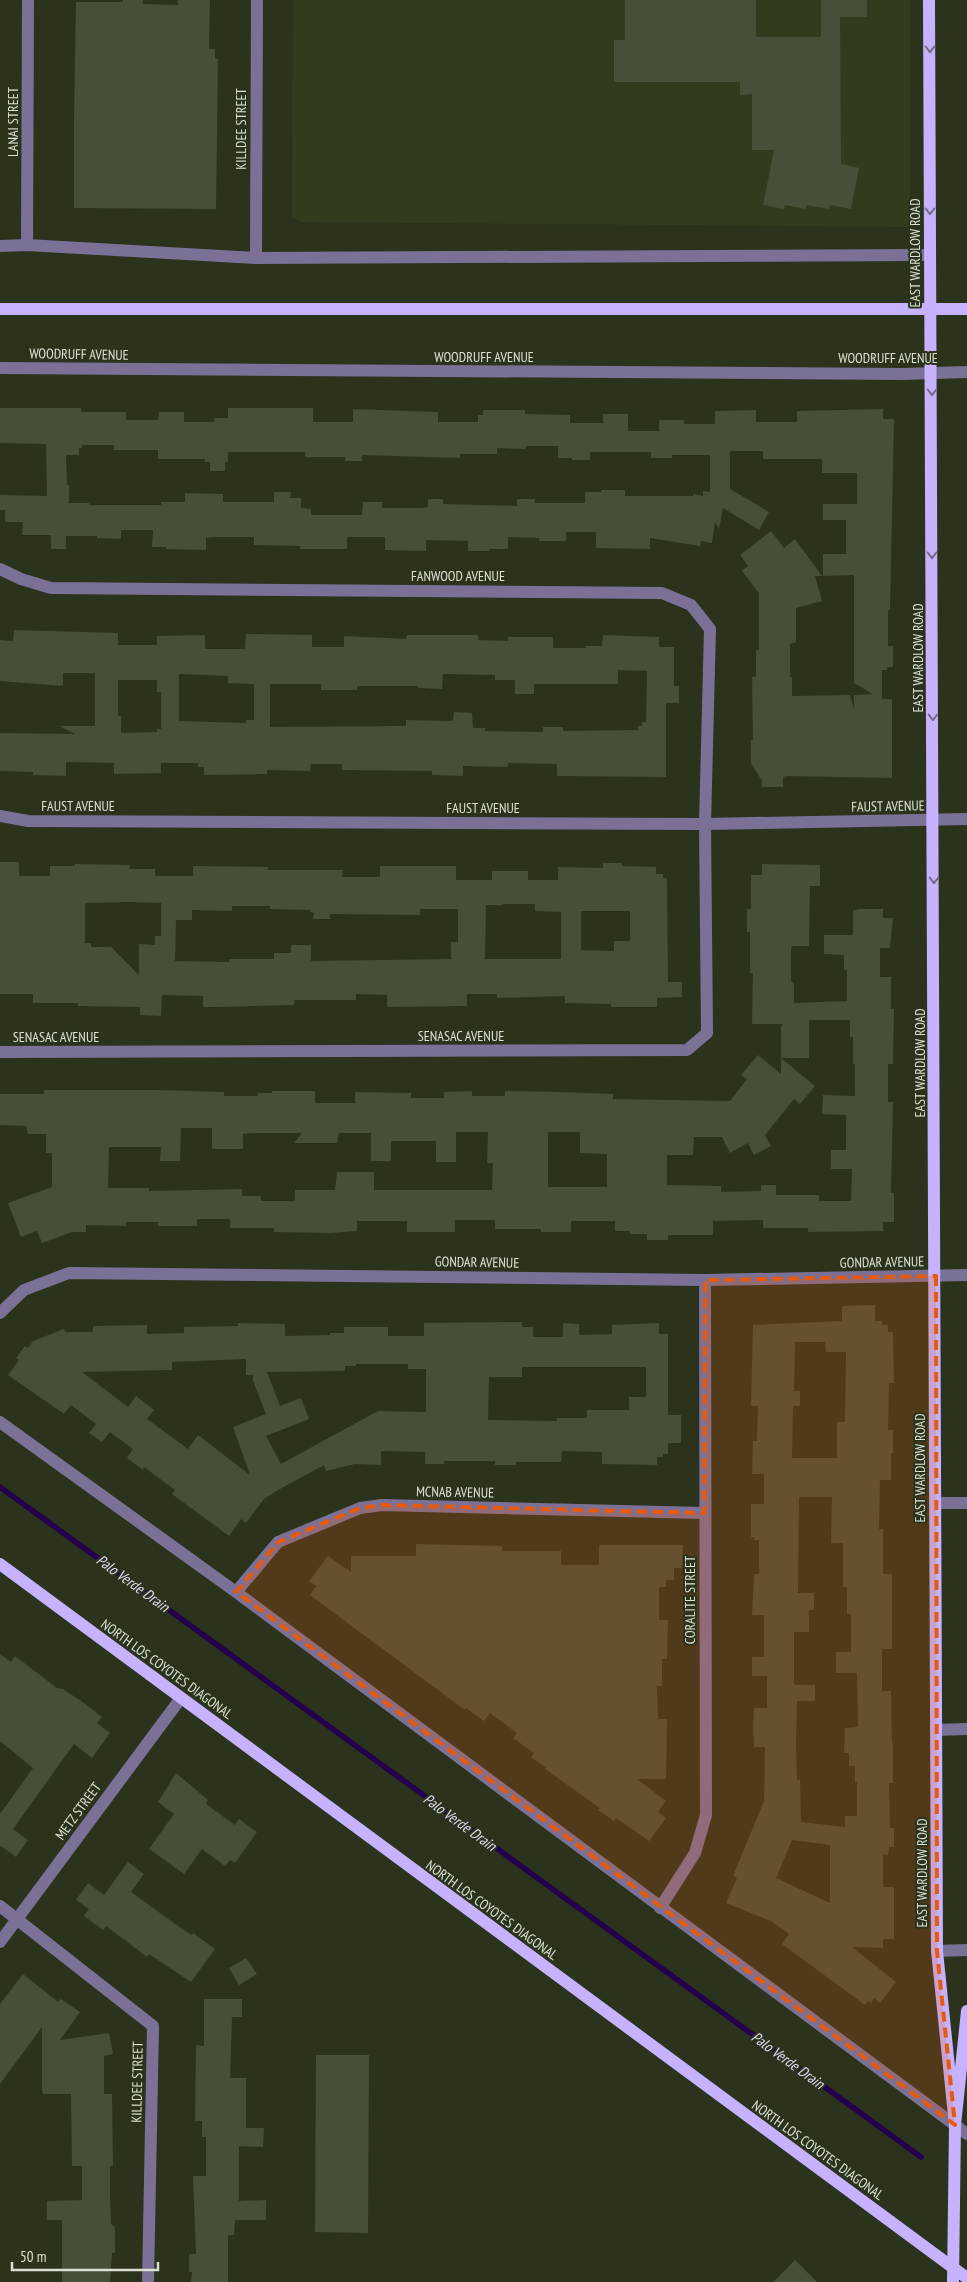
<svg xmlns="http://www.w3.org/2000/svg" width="967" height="2282" viewBox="0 0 967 2282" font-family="'PT Sans Narrow',sans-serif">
  <rect width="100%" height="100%" fill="#2b331d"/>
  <path fill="#313c1f" d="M 293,0 L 910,0 L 910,227 L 302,222 L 292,218 Z"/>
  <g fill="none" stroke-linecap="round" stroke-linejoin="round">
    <path stroke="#23004d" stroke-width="5.5" d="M 0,1487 L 921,2157"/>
  </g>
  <path fill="#464f37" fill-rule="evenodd" d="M 123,0 L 143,0 L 143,4 L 178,5 L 178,0 L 210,0 L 209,49 L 215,49 L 215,59 L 218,59 L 216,209 L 74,208 L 74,120 L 76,2 L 123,2 Z
    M 625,0 L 756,0 L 756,37 L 821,37 L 821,0 L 867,0 L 867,17 L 840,17 L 841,164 L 859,168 L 851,209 L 830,205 L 829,209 L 806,205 L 806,209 L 785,205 L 784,209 L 763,205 L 774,150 L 752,150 L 752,94 L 740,95 L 740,82 L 614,82 L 614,40 L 625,40 Z
    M 0,408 L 81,408 L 81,412 L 126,412 L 126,420 L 158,420 L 159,412 L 184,412 L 184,422 L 214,422 L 214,418 L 228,418 L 228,408 L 313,408 L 313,422 L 353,422 L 353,409 L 438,412 L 438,422 L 478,422 L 478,415 L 483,415 L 483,410 L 525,410 L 525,414 L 570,415 L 570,423 L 603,423 L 603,414 L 628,414 L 628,431 L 659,431 L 659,420 L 684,420 L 684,424 L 715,424 L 715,411 L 756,410 L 756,422 L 797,422 L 797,411 L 883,409 L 883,419 L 894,419 L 890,610 L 888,610 L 888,646 L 893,646 L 893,667 L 887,667 L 887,670 L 882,670 L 882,699 L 892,699 L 892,778 L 787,776 L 783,777 L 783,787 L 762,787 L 762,781 L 751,763 L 751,740 L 753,740 L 752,677 L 756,677 L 756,650 L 759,650 L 759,593 L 742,571 L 748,566 L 740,555 L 771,531 L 784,548 L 795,539 L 822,576 L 815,576 L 822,601 L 796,608 L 796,642 L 790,644 L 790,677 L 792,677 L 792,696 L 850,695 L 854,709 L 854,695 L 873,694 L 854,683 L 854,575 L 823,576 L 823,554 L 846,554 L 846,520 L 823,520 L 823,504 L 857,504 L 857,473 L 822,473 L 822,459 L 763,459 L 763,451 L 730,451 L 730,489 L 769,512 L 759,530 L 723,508 L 719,529 L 715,522 L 712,543 L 701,541 L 700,546 L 650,538 L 650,549 L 596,548 L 596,532 L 566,532 L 566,541 L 539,541 L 539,538 L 508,537 L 508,549 L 489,549 L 489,551 L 468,551 L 468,541 L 426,540 L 426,551 L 385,550 L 385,537 L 347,537 L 347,549 L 300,549 L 300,546 L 254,545 L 254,537 L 214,537 L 206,538 L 206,550 L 166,549 L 166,547 L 152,547 L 153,530 L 121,530 L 121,539 L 97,538 L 97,536 L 66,536 L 66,549 L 51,549 L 51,535 L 22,535 L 23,522 L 5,522 L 5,510 L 0,510 L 0,495 L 47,496 L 46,444 L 0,443 ZM 82,445 L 114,445 L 114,450 L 158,450 L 158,459 L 205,459 L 205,462 L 210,462 L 210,471 L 225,471 L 225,462 L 228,462 L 228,452 L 305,452 L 305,457 L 345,457 L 345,461 L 362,461 L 362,455 L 460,458 L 460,454 L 497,454 L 497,448 L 526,449 L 526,446 L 558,446 L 558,458 L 572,458 L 572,460 L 590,460 L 590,452 L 651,452 L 651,458 L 672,458 L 672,455 L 710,455 L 710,492 L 703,491 L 703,496 L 693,494 L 693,496 L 625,496 L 625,490 L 601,490 L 601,492 L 585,492 L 585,503 L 535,503 L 535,499 L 517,499 L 517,506 L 443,504 L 443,499 L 428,499 L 428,507 L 423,508 L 382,508 L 382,502 L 363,502 L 362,515 L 311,515 L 311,509 L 301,508 L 301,498 L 290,498 L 291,492 L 274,492 L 274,502 L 223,502 L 223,494 L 185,493 L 185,502 L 161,502 L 161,505 L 89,505 L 89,503 L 69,503 L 69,485 L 67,485 L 66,455 L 79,455 L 79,448 L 82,448 Z
    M 14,630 L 118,633 L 118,645 L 157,645 L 157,636 L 205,635 L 205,649 L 245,649 L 246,634 L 312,635 L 312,647 L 344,647 L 344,636 L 406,639 L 407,635 L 478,635 L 478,640 L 508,641 L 508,637 L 553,637 L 553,648 L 586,648 L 586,646 L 602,646 L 603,635 L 659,637 L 659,647 L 674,647 L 674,686 L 679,686 L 679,703 L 666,703 L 666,777 L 557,776 L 557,764 L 508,763 L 508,767 L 463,766 L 463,776 L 432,775 L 432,771 L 342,770 L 342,764 L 311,764 L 310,771 L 267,770 L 267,774 L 204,775 L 204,767 L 198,767 L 198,763 L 161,763 L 161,773 L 114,774 L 114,763 L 66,762 L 66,776 L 33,775 L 33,772 L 0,771 L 0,733 L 75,734 L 59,726 L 95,726 L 95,673 L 63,673 L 63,686 L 0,681 L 0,640 L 13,641 ZM 618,670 L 647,671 L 646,722 L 642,722 L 642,726 L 638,726 L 638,730 L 563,731 L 563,727 L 543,727 L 543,732 L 485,731 L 485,728 L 473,728 L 472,713 L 454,712 L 453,720 L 451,721 L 406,720 L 406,726 L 270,727 L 270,684 L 321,684 L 321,690 L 357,690 L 357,686 L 418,686 L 418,688 L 442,689 L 443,674 L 495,675 L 495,680 L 515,680 L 515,694 L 534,694 L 534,684 L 618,684 ZM 179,674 L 228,676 L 228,683 L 254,684 L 254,720 L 246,720 L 246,723 L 179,721 ZM 118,680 L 157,680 L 157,692 L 161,692 L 161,729 L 157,729 L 157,732 L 121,733 L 121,716 L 118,716 Z
    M 0,862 L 19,862 L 19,876 L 50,876 L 50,866 L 75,866 L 75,864 L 130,865 L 129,869 L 155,869 L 155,876 L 193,876 L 193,866 L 268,867 L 268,870 L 343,870 L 342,877 L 380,877 L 380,866 L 456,866 L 456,880 L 492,880 L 492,871 L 528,871 L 528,880 L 558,880 L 558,867 L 603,868 L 603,863 L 622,863 L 622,866 L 656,867 L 656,874 L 663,874 L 663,878 L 667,878 L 668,982 L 682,982 L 682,997 L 657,998 L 657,1007 L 611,1007 L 611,1004 L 565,1003 L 565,996 L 497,998 L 497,994 L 467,994 L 467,1006 L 387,1007 L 387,995 L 356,994 L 356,1000 L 294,1000 L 294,1005 L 222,1007 L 203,1007 L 203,996 L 162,995 L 161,1016 L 140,1015 L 140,1007 L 78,1006 L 78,1003 L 33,1003 L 33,994 L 0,994 ZM 129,902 L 161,903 L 161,936 L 155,936 L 155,945 L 139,944 L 139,975 L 111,947 L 91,947 L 91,943 L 85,943 L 85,903 ZM 503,904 L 535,904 L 535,911 L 561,912 L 561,959 L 485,959 L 486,905 L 503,905 ZM 232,906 L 270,906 L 270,909 L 310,910 L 310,912 L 314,913 L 313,919 L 330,919 L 330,914 L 420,915 L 420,909 L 458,909 L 458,942 L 451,942 L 451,959 L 311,961 L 311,945 L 291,945 L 291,953 L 274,953 L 274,959 L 229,959 L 229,962 L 175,961 L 176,920 L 192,920 L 192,910 L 232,911 ZM 581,911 L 630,911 L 630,941 L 614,941 L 614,951 L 581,950 Z
    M 762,864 L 820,865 L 820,886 L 810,886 L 809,946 L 793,946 L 791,948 L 791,981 L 794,984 L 794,1003 L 847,1001 L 847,970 L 844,970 L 844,955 L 824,954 L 824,935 L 853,935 L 853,910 L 857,910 L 857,909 L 883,909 L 883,918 L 893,918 L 890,948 L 880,948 L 880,977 L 891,977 L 891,1009 L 894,1009 L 893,1064 L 888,1064 L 888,1102 L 893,1102 L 891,1193 L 894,1193 L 894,1222 L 883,1222 L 883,1231 L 808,1232 L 808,1228 L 763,1228 L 763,1220 L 713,1221 L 713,1235 L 668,1235 L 668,1240 L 647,1240 L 647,1234 L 630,1234 L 630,1231 L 615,1231 L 615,1221 L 571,1221 L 571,1232 L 541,1232 L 541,1229 L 495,1229 L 495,1220 L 455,1220 L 455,1232 L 407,1232 L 407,1221 L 357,1221 L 357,1231 L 331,1233 L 274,1232 L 274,1228 L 230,1228 L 230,1219 L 197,1219 L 197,1226 L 158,1226 L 158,1222 L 126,1222 L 126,1226 L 86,1225 L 86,1232 L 72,1232 L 42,1243 L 37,1231 L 21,1237 L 8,1203 L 52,1187 L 52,1153 L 46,1153 L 46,1134 L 28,1134 L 26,1126 L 0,1125 L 0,1094 L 44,1094 L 44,1090 L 158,1090 L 224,1092 L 224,1096 L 258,1096 L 258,1093 L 272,1093 L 272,1091 L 315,1091 L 315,1103 L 355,1103 L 355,1092 L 411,1093 L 411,1098 L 444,1098 L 444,1092 L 472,1091 L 472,1096 L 505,1096 L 505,1091 L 560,1092 L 613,1094 L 613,1099 L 730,1101 L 747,1079 L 741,1075 L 758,1055 L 781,1074 L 781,1058 L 815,1086 L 800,1104 L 794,1099 L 765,1135 L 771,1146 L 754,1155 L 748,1143 L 730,1153 L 722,1137 L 694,1137 L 693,1155 L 667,1155 L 667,1185 L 721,1186 L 721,1192 L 761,1191 L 761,1185 L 776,1185 L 776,1195 L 819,1195 L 819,1201 L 851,1201 L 852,1169 L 831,1169 L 831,1150 L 846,1150 L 846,1115 L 822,1114 L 823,1095 L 855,1096 L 855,1064 L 853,1064 L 853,1037 L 850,1037 L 850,1020 L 809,1020 L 809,1058 L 781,1058 L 781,1027 L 783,1024 L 752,1024 L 753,973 L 750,973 L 750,932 L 747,932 L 747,909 L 751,909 L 751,875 L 762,875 ZM 181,1128 L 212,1128 L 212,1149 L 243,1149 L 243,1134 L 251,1133 L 302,1133 L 294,1143 L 337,1143 L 339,1133 L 371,1133 L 371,1161 L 391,1161 L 391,1141 L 436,1141 L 436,1162 L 456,1162 L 456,1132 L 488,1132 L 487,1163 L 493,1163 L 492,1190 L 374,1190 L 374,1172 L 337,1172 L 335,1190 L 295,1190 L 295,1201 L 261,1201 L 261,1196 L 242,1196 L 242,1189 L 149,1191 L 149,1188 L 108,1188 L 109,1147 L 161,1147 L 160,1161 L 180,1161 ZM 548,1132 L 580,1132 L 580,1153 L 607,1154 L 607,1187 L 548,1187 Z
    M 875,1305 L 875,1321 L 882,1321 L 882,1325 L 888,1325 L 888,1332 L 893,1332 L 894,1383 L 889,1383 L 888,1430 L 893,1430 L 893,1453 L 891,1453 L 891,1480 L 880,1480 L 879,1529 L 883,1529 L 883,1574 L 892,1574 L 892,1649 L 882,1649 L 882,1691 L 891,1691 L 892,1743 L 893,1743 L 893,1783 L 889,1783 L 890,1828 L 894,1828 L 894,1847 L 889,1847 L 888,1855 L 883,1854 L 883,1887 L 894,1887 L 894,1939 L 883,1939 L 883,1948 L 852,1947 L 896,1982 L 880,2003 L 874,1998 L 871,2003 L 868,2001 L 865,2005 L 782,1944 L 789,1934 L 771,1921 L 726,1903 L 737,1878 L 733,1876 L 764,1801 L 765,1747 L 754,1747 L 753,1727 L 754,1708 L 767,1708 L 767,1676 L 752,1676 L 752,1657 L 764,1657 L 764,1615 L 752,1615 L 754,1574 L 759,1574 L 759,1540 L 754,1540 L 754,1537 L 751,1537 L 751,1504 L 764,1504 L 764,1474 L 752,1474 L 753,1441 L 757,1441 L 758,1406 L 751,1406 L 753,1325 L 842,1321 L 842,1306 ZM 795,1342 L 825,1342 L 826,1352 L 846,1352 L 845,1422 L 837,1422 L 837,1458 L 792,1458 L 793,1406 L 800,1406 L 800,1391 L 794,1391 ZM 799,1497 L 832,1497 L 831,1543 L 843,1543 L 843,1587 L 847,1587 L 847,1614 L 851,1614 L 851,1652 L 836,1652 L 836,1673 L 857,1673 L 858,1727 L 845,1728 L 844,1753 L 849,1753 L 849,1766 L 855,1766 L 855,1783 L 857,1782 L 857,1816 L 845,1816 L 845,1827 L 801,1822 L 800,1780 L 797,1780 L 796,1744 L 797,1701 L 815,1701 L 815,1685 L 794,1685 L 794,1632 L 809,1632 L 809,1610 L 814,1610 L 814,1593 L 798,1593 ZM 792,1840 L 830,1845 L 830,1903 L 776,1878 Z
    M 522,1322 L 522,1327 L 533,1327 L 533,1337 L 563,1337 L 563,1323 L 579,1324 L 579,1335 L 612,1334 L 612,1325 L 659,1323 L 659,1334 L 668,1334 L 668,1415 L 681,1415 L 681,1443 L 668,1443 L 668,1454 L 663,1454 L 663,1457 L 657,1457 L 657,1465 L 602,1464 L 602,1452 L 562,1451 L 561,1462 L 516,1462 L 516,1465 L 495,1465 L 495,1461 L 444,1461 L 444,1464 L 425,1464 L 425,1452 L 381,1451 L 381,1465 L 355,1464 L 326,1471 L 324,1465 L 280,1489 L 264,1499 L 246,1523 L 241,1519 L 229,1536 L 172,1494 L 175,1490 L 144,1467 L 143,1470 L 127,1458 L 133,1449 L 110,1432 L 102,1442 L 89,1433 L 96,1424 L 71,1405 L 64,1414 L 8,1375 L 19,1360 L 16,1358 L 25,1346 L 28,1348 L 33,1341 L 64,1329 L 65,1332 L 93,1332 L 93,1326 L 147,1325 L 147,1334 L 184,1333 L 184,1327 L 238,1326 L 238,1323 L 285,1324 L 285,1336 L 330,1335 L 330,1333 L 344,1333 L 344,1327 L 388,1327 L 388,1336 L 424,1336 L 424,1323 ZM 246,1359 L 246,1375 L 253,1375 L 253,1381 L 266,1414 L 233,1427 L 250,1475 L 198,1435 L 188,1449 L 147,1419 L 154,1410 L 136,1396 L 128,1407 L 82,1372 L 172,1370 L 172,1362 ZM 356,1364 L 408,1364 L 408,1369 L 426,1369 L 426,1412 L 378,1411 L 281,1464 L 266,1436 L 309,1419 L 301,1398 L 280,1406 L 267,1372 L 345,1371 L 345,1366 L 356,1366 ZM 522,1367 L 646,1367 L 646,1397 L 629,1397 L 629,1410 L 587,1410 L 587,1418 L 557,1418 L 557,1421 L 488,1420 L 489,1377 L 522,1377 Z
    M 416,1544 L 502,1546 L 502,1551 L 561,1551 L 561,1565 L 599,1565 L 599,1545 L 683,1545 L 682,1568 L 674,1568 L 674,1580 L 666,1580 L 666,1587 L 659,1587 L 659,1620 L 668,1620 L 667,1659 L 662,1659 L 662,1686 L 657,1686 L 658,1719 L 667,1719 L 666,1779 L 637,1779 L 666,1801 L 658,1812 L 666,1818 L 649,1841 L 616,1818 L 614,1821 L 598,1810 L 600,1808 L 545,1769 L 546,1768 L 531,1757 L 534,1753 L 513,1738 L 517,1733 L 490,1713 L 484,1721 L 466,1708 L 465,1710 L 310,1595 L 316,1586 L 309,1581 L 328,1556 L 351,1572 L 351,1556 L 416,1556 Z
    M 0,1654 L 11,1662 L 15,1656 L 57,1688 L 63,1689 L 84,1703 L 102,1717 L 97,1723 L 110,1733 L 92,1758 L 74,1744 L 13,1829 L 28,1840 L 16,1857 L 1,1846 L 0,1848 L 0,1814 L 33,1768 L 0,1741 Z
    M 176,1773 L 208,1800 L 206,1804 L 235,1825 L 239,1819 L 257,1832 L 235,1863 L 230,1860 L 225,1866 L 202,1849 L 184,1874 L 149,1849 L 174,1814 L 158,1802 Z
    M 128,1862 L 144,1874 L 131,1892 L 178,1926 L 192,1935 L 193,1933 L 215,1949 L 191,1982 L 149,1954 L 147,1957 L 106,1926 L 103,1930 L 84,1916 L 89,1909 L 76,1900 L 88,1883 L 104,1895 Z
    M 246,1958 L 257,1974 L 239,1985 L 229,1968 Z
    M 23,1974 L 58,2002 L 61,1999 L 80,2012 L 60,2040 L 109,2033 L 113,2054 L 104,2056 L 104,2094 L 112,2094 L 113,2166 L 110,2166 L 110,2197 L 111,2224 L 115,2227 L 115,2253 L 112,2253 L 110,2282 L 62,2282 L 62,2220 L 47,2220 L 47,2201 L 82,2200 L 82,2166 L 72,2166 L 71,2094 L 43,2094 L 42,2089 L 42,2027 L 0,2084 L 0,2004 Z
    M 204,1999 L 242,1999 L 242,2017 L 232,2017 L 230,2078 L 246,2078 L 246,2128 L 264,2128 L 263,2147 L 239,2146 L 239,2201 L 266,2200 L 266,2220 L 235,2220 L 234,2235 L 228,2235 L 228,2282 L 191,2282 L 192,2272 L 189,2272 L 189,2254 L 196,2254 L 193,2176 L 206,2176 L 206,2137 L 202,2137 L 202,2121 L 195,2121 L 196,2045 L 204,2046 Z
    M 316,2055 L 369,2055 L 368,2233 L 315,2232 Z
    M 795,2260 L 817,2282 L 773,2282 Z"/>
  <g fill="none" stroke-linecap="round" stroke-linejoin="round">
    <path stroke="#7b7196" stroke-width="12" d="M 27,245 L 28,0
      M 0,246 L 27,245 L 256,258 L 930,255
      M 256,258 L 257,0
      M 0,368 L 904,374 L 967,372
      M 0,569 L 21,579 L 51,588 L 662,593 L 691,605 L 710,629 L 705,824 L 707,1033 L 687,1050 L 0,1052
      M 0,816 L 28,821 L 705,824 L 967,819
      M 0,1313 L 24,1290 L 69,1273 L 705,1280 L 967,1275
      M 0,1422 L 236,1592 L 967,2134
      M 935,1503 L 967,1503
      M 236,1592 L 278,1542 L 360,1508 L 382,1505 L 704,1513
      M 936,1730 L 967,1729
      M 0,1906 L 153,2026 L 148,2282
      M 660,1908 L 695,1853 L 706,1815 L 705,1280
      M 0,1942 L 181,1698
      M 937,1951 L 967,1950"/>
    <path stroke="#c6b2fe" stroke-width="12" d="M 929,0 L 937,1951 L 955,2125
      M 0,309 L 967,309
      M 0,1564 L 967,2278
      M 953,2282 L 955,2125 L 967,2011"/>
  </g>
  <defs><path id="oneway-chevron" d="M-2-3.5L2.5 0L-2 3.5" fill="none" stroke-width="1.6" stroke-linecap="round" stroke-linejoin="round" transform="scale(1.25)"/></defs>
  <g stroke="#716c82">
    <use href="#oneway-chevron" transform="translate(930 49) rotate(90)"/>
    <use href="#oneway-chevron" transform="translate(930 211) rotate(90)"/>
    <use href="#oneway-chevron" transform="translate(932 392) rotate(90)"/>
    <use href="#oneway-chevron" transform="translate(932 555) rotate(90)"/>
    <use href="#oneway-chevron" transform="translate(933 717) rotate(90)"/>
    <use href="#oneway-chevron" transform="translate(934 880) rotate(90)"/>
  </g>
  <path fill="#e8590c" fill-opacity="0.2" stroke="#e8590c" stroke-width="4" stroke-dasharray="10 6" stroke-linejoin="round" d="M 936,1276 L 937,1951 L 955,2125 L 236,1592 L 278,1542 L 360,1508 L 382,1505 L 704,1513 L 705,1280 Z"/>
  <g text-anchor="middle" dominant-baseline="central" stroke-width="4" stroke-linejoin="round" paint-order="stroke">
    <g font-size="14" fill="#dae0d2" stroke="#2b331d">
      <text transform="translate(13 122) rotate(-90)">LANAI STREET</text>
      <text transform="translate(241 129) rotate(-90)">KILLDEE STREET</text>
      <text transform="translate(915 253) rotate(-90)">EAST WARDLOW ROAD</text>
      <text transform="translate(79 354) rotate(1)">WOODRUFF AVENUE</text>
      <text x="484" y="357">WOODRUFF AVENUE</text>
      <text x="888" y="358">WOODRUFF AVENUE</text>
      <text x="458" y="576">FANWOOD AVENUE</text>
      <text transform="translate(918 658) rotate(-90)">EAST WARDLOW ROAD</text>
      <text x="78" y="806">FAUST AVENUE</text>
      <text transform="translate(888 806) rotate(-1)">FAUST AVENUE</text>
      <text x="483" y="808">FAUST AVENUE</text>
      <text x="461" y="1036">SENASAC AVENUE</text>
      <text x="56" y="1037">SENASAC AVENUE</text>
      <text transform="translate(920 1063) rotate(-90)">EAST WARDLOW ROAD</text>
      <text transform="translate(477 1262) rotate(1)">GONDAR AVENUE</text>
      <text transform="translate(882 1262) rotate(-1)">GONDAR AVENUE</text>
      <text transform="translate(920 1468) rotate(-90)">EAST WARDLOW ROAD</text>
      <text transform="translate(455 1492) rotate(1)">MCNAB AVENUE</text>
      <text transform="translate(690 1600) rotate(-90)">CORALITE STREET</text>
      <text transform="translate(167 1669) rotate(36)">NORTH LOS COYOTES DIAGONAL</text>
      <text transform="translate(78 1811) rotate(-54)">METZ STREET</text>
      <text transform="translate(922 1873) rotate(-90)">EAST WARDLOW ROAD</text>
      <text transform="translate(492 1910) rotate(36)">NORTH LOS COYOTES DIAGONAL</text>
      <text transform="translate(137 2082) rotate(-89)">KILLDEE STREET</text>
      <text transform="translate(818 2150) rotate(36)">NORTH LOS COYOTES DIAGONAL</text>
    </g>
    <g font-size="15" font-style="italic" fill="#ddd8ee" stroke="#2b331d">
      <text transform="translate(133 1583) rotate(36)">Palo Verde Drain</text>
      <text transform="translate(460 1822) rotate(36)">Palo Verde Drain</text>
      <text transform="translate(788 2060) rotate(36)">Palo Verde Drain</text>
    </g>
  </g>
  <path d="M12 2262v8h146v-8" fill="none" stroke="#dae0d2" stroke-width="2.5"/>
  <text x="20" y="2262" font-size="15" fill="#dae0d2" stroke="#2b331d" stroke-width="4" paint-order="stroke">50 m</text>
</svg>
